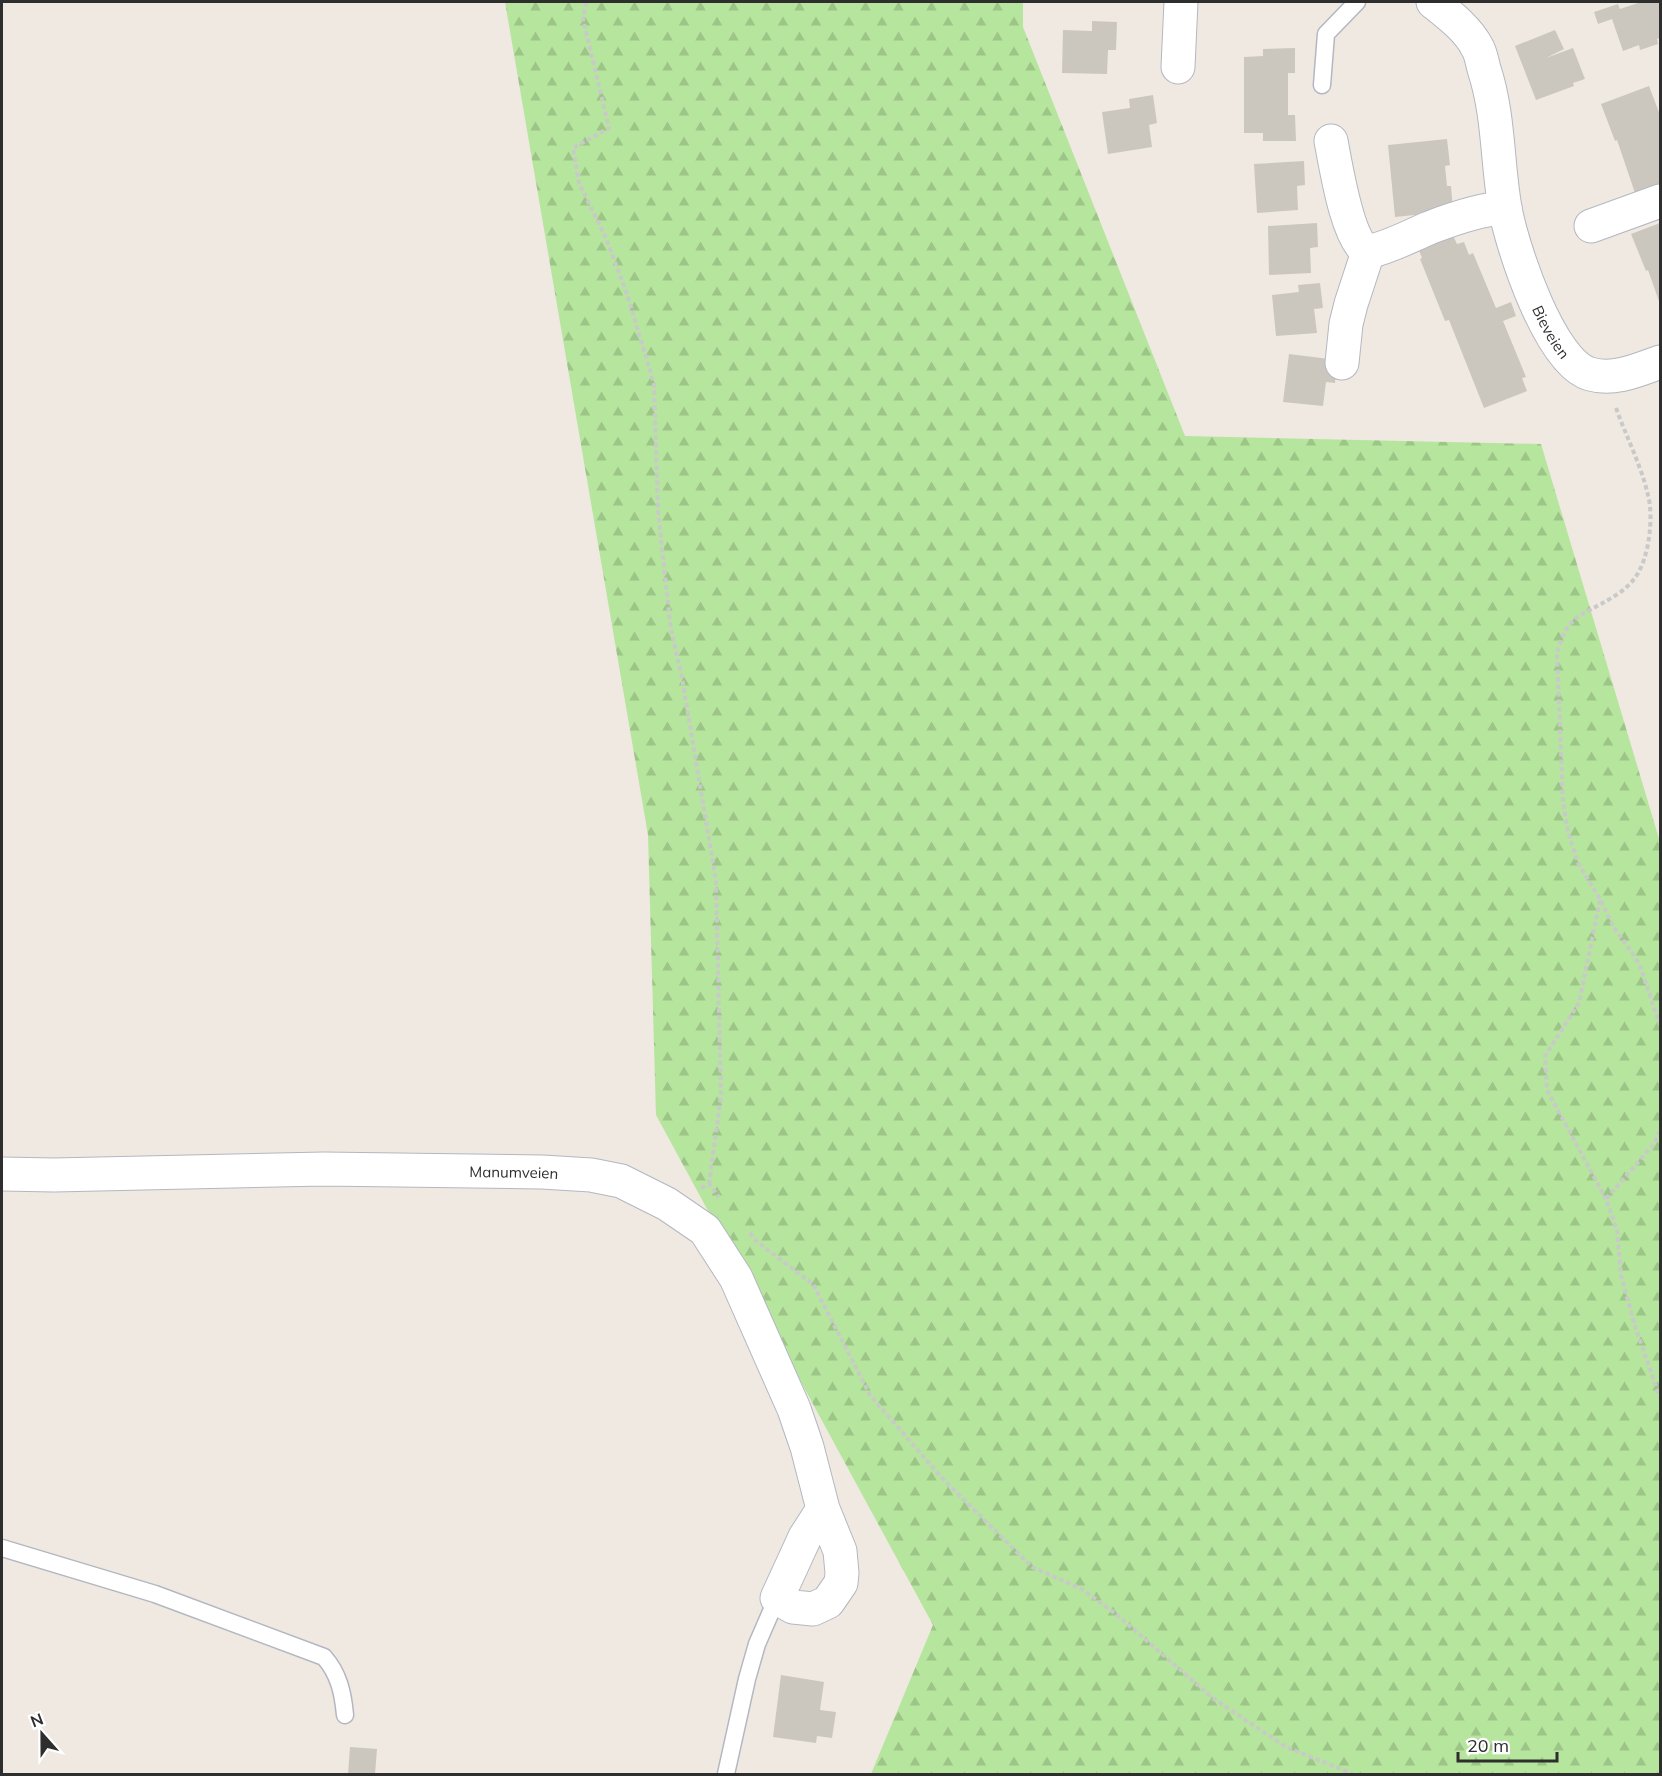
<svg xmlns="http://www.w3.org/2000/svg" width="1662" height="1776" viewBox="0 0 1662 1776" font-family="Mulish,sans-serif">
  <defs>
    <pattern id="forest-firs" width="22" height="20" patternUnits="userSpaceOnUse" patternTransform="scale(1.5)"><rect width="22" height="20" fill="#b6e59e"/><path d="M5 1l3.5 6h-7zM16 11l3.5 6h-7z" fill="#9dc588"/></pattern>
  </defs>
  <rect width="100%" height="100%" fill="#efe9e1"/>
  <path fill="url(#forest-firs)" d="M 505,2 L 1023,2 L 1023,27 L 1185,436 L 1541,444 L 1660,842 L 1660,1774 L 871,1774 L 933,1625 L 656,1115 L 648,835 Z"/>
  <path fill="#cbc7bf" d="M 1641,2 L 1659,2 L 1660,38 L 1657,39 L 1658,44 L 1640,50 L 1639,45 L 1623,51 L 1612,19 L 1598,24 L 1594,12 L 1618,4 L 1620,9 Z
    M 1092,21 L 1117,22 L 1116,50 L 1108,50 L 1107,74 L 1062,73 L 1063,30 L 1092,31 Z
    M 1555,30 L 1564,49 L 1546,58 L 1573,48 L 1585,79 L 1573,83 L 1574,86 L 1536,100 L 1515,46 Z
    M 1295,48 L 1295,73 L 1288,73 L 1288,115 L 1295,115 L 1296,141 L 1263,141 L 1263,133 L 1244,133 L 1244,57 L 1263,56 L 1263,49 Z
    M 1649,86 L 1660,115 L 1660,195 L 1635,193 L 1617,140 L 1615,141 L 1601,104 Z
    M 1153,95 L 1157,123 L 1149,125 L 1152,147 L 1108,154 L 1102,112 L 1130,108 L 1129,99 Z
    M 1447,139 L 1450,165 L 1445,166 L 1447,186 L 1451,186 L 1453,211 L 1395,217 L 1388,145 Z
    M 1304,161 L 1305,185 L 1297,186 L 1298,210 L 1257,213 L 1254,164 Z
    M 1317,223 L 1318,247 L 1310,248 L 1311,273 L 1269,275 L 1268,226 Z
    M 1660,223 L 1660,304 L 1648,270 L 1646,271 L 1631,234 Z
    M 1451,231 L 1457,244 L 1464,242 L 1469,255 L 1473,253 L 1496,308 L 1511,302 L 1516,316 L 1503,321 L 1526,377 L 1522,378 L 1527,391 L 1484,408 L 1449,320 L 1445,321 L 1420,259 L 1422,258 L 1417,245 Z
    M 1320,283 L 1323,308 L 1314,309 L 1317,333 L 1276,336 L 1272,295 L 1299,292 L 1298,285 Z
    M 1289,354 L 1337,360 L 1335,383 L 1326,382 L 1323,406 L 1283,402 Z
    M 781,1675 L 824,1682 L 820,1710 L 836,1712 L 832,1738 L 817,1736 L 816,1743 L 773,1737 Z
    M 350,1747 L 377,1749 L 375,1774 L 348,1774 Z"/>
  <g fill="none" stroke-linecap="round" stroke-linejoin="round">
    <g stroke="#b4b7c1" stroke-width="19">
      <path id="lane" d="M 1322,85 L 1326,34 L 1357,2
        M 2,1548 L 155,1594 L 324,1657 C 339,1674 343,1693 345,1715
        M 726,1774 L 747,1679 L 757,1644 L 777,1598"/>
    </g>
    <g stroke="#b4b7c1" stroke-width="35">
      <g id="street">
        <path id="s1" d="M 1433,2 C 1448,14 1468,29 1477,47 C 1481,53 1482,62 1484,69 C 1499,114 1497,162 1505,208 C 1512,247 1550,363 1590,374 C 1614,381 1638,370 1660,362"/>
        <path d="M 1178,67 L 1181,2"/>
        <path d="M 1331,141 C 1336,166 1347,240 1368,252 L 1351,304 L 1346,324 L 1342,363"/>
        <path d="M 1591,226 L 1660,201"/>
        <path d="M 1368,252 C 1390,247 1408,237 1429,228 C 1452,219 1480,209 1505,208"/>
        <path id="s2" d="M 2,1174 L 54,1175 L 324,1169 L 542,1172 L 591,1175 L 621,1181 L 667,1204 L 705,1230 L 736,1278 L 794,1409 L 807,1447 L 823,1509 L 840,1551 L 842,1573 L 841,1583 L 828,1602 L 813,1609 L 793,1607 L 777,1598 L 805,1537 L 823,1509"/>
      </g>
    </g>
    <path stroke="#c9c9c9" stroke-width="4" stroke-dasharray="4.5 3" stroke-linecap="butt" d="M 586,2 L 583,19 L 609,128 L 573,148 L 579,183 L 605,236 L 627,294 L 654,384 L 658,511 L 671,630 L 682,678 L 716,881 L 721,1096 L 709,1184
      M 1616,408 C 1626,436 1641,465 1648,495 C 1654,517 1649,561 1634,579 C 1629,586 1620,593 1613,597 C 1581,617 1568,613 1557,653 L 1563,802 L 1568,832 L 1578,863 L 1600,899 L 1613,926 L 1639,963 L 1660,1025
      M 1600,900 L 1579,1003 L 1545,1056 L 1547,1090 L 1606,1199
      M 1660,1131 L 1654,1144 L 1606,1199 L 1617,1230 L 1621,1275 L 1634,1323 L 1660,1398
      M 701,1188 L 709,1184 L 719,1197
      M 750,1233 L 756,1241 L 813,1284 L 870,1395 L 941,1477 L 1032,1567 L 1082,1589 L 1116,1614 L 1214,1699 L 1286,1747 L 1353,1774"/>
    <use href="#lane" stroke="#fff" stroke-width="16"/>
    <use href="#street" stroke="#fff" stroke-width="33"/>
  </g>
  <g text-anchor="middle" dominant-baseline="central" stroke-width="6" stroke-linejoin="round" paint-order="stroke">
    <g font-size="15" fill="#2e2e2e" stroke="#fff">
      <text stroke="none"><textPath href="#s1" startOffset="360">Bieveien</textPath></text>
      <text stroke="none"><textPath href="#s2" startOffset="512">Manumveien</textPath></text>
    </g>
  </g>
  <rect width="1662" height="1776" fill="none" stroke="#2e2e2e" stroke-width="6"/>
  <g transform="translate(42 1734) rotate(339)" stroke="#ffffff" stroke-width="4.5" paint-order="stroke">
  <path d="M0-4.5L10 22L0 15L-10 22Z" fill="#2e2e2e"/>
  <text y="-9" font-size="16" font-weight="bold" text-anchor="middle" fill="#2e2e2e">N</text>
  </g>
  <path d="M1458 1752v9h99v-9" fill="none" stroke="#2e2e2e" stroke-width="3"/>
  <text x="1467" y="1752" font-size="18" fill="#2e2e2e" stroke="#ffffff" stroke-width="4.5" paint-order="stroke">20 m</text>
</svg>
